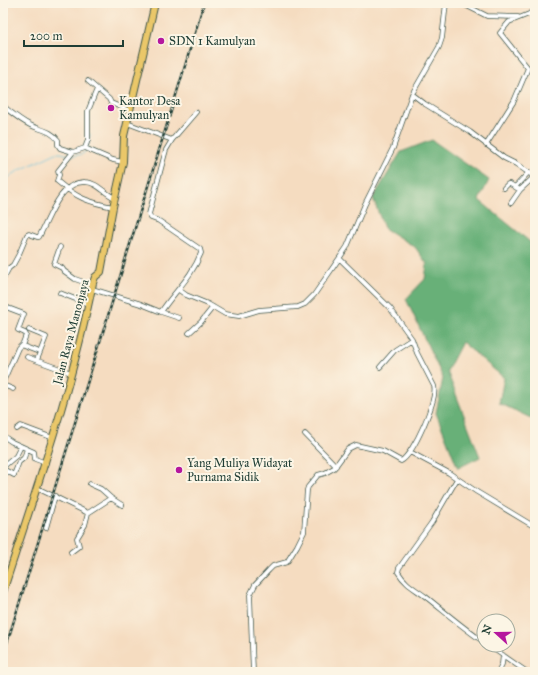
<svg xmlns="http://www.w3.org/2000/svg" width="538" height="675" viewBox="0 0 538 675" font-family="'IM FELL Great Primer',serif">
  <rect width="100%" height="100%" fill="#fcf5e5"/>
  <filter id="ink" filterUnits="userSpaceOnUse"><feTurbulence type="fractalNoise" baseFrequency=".025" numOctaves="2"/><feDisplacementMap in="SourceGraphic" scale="8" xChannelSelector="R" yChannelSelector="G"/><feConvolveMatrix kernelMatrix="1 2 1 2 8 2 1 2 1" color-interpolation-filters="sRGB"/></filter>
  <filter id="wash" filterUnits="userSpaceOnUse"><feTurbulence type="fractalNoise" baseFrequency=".012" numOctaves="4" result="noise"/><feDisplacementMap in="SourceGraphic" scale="16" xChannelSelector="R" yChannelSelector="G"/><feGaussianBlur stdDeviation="0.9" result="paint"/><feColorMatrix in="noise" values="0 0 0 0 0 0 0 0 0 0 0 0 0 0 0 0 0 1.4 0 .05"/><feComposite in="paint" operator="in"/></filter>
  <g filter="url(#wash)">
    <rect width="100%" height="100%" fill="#f5dcc0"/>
    <path fill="#67b078" stroke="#437656" d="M 432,140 L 489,180 L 479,200 L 535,246 L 535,420 L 499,403 L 504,378 L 462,342 L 447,371 L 480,457 L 458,468 L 436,413 L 443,378 L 406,299 L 425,279 L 427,264 L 415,247 L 384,228 L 373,198 L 401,152 Z"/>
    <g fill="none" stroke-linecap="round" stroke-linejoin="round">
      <path stroke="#5bbed9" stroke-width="1" d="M 88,147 L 90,134
        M 72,156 L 82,154 L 87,150
        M 3,181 L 18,171 L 56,153 L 61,153 L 69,155"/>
    </g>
  </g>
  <g filter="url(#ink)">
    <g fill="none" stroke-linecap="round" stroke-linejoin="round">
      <g stroke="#3f5549" stroke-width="5.5">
        <path id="street" d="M 461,3 L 487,16 L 518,17
          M 88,81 L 109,99 L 111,103 L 130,111
          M 412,94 L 425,104 L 470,132 L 504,158 L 516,164 L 535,177
          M 3,106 C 12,113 20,120 30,125 C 40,130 51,130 58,140 L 58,145 L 60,148 L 73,152 L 85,148 L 113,160 L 123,162
          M 172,140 L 196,112
          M 486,145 L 514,101 L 528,68 L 500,33 L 509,22 L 529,14 L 535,9
          M 85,148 L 88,140 L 88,111 L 97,89
          M 73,152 L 58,171 L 59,175 L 57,181 C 77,198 88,202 113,207
          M 516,186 L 529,172
          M 504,188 L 508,184 L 510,184 L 520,190
          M 511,203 L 520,190 L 534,177
          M 60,247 L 54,264 L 62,268 L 64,271 L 75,279 L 92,285
          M 3,279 L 9,268 L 13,265 L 19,254 L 27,235 L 29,234 L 37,237 L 39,237 C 49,219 60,181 85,182 C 97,182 105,194 115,198
          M 92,289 L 141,304 L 161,312 C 174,292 192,277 201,253 L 200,249 L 197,247 L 159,221 L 151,218 L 149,214 L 164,157 L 166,150 L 172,140 L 127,123
          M 179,290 L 186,295 L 208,304 L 225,314 L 239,316 L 259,310 L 298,307 L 305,304 L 314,295 L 347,247 L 365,204 L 393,148 L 412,94 L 439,47 L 442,38 L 446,3
          M 60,293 L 88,304
          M 3,306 L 24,314 L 18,330 L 25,333 L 26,335 L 23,343 L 18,348 L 3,382
          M 161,312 L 179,318
          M 29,330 L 46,337 L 37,360
          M 189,333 L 201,322 L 213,307
          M 23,346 L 39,352
          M 27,357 L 71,373
          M 380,367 L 395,350 L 412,339
          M 3,385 L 13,389
          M 17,429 L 21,426 L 53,438
          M 305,434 L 336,466
          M 3,436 L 12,442 L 34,452 L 35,459 L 46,463
          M 410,452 L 449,473 L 477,492 L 535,527
          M 3,467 L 16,456 L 21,446
          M 3,469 L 14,475 L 19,462 L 24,458 L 27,449
          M 457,479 L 432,522 L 399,568 L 398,572 C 406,585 414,588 426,597 C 445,612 463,628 484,642
          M 90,484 L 101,489 L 111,498
          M 37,488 L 88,513 L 111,498 L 122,505
          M 46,528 L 55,496
          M 71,552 L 79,546 L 77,538 L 85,525 L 88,513
          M 488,645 L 527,672
          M 253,672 L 250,595 L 255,585 L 269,570 L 273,566 L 287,562 L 297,546 L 304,532 L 307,490 L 308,487 L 318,475 L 325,473 L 334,468 L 348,449 L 356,445 L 383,451 L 401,461 C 413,455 438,399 434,386 L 417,353 L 412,339 L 390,308 L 340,259
          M 498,672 L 502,664 L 503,655"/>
      </g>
      <g stroke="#3f5549" stroke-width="8">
        <path id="primary" d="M 3,592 C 36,489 72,388 93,283 L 95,277 L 101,272 L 113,207 L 123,162 L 124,136 L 155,3"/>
      </g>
      <use href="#street" stroke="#fff" stroke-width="4"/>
      <use href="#primary" stroke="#eac769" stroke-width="6"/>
      <g stroke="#1f3d34" stroke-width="2.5">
        <path id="rail" d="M 3,656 L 181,79 L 204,3"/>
      </g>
      <use href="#rail" stroke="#fcf5e5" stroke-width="1" stroke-dasharray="3" stroke-linecap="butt"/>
    </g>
  </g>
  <g fill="#b5179e" stroke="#fcf5e5" stroke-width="1.5">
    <circle cx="161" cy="41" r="4"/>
    <circle cx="111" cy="108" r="4"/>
    <circle cx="179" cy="470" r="4"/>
  </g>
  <g text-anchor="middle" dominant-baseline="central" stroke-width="4" stroke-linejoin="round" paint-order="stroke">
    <g font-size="12" fill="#1f3d34" stroke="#fcf5e5" text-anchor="start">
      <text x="169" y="41">SDN 1 Kamulyan</text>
      <text x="119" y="101">Kantor Desa<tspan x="119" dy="14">Kamulyan</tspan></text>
      <text x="187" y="463">Yang Muliya Widayat<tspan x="187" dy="14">Purnama Sidik</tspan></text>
    </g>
    <g font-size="12" fill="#1f3d34" stroke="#fcf5e5">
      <text transform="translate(71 332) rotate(-75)">Jalan Raya Manonjaya</text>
    </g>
  </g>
  <rect width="538" height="675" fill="none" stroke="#fcf5e5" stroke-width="16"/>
  <g transform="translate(496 633) rotate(291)"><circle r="19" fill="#fcf5e5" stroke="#a4ab9e"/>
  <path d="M0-3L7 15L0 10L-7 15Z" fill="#b5179e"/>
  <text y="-6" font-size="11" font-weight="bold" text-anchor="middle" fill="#1f3d34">N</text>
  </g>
  <path d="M24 40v6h99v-6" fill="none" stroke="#1f3d34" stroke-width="2"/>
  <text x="30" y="40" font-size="12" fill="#1f3d34" stroke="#fcf5e5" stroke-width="3" paint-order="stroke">200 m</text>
</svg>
